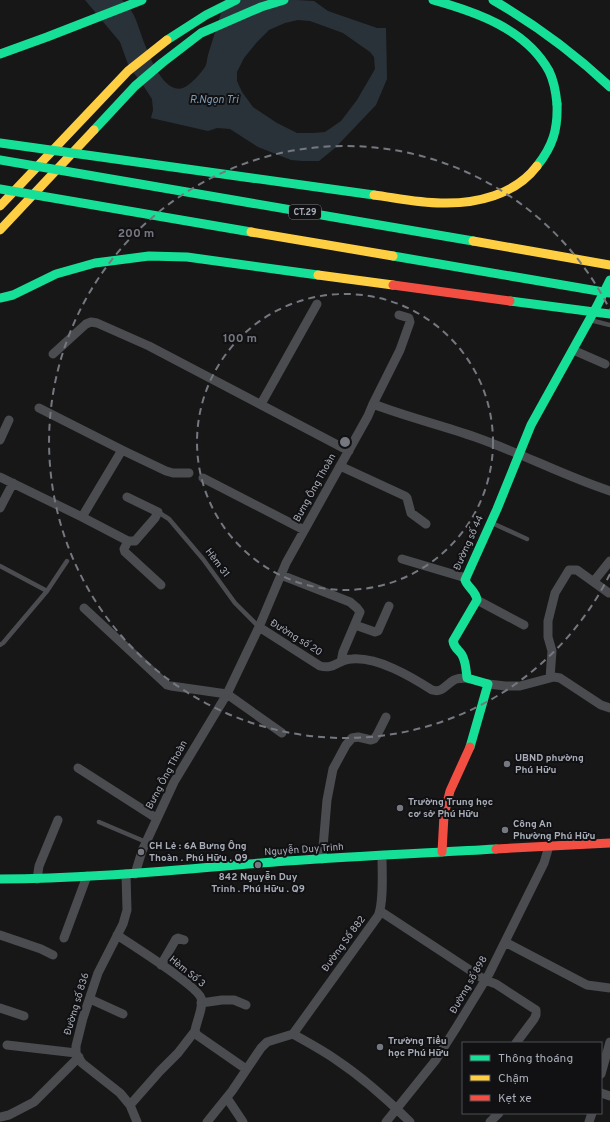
<svg xmlns="http://www.w3.org/2000/svg" width="610" height="1122" viewBox="0 0 610 1122" font-family="Overpass,sans-serif">
  <rect width="100%" height="100%" fill="#171717"/>
  <path fill="#2a3239" fill-rule="evenodd" d="M 85,0 L 122,0 C 128,6 133,12 136,20 C 142,35 159,96 183,88 C 185,87 187,86 188,85 C 193,82 204,70 206,65 C 207,62 207,58 208,55 L 225,0 L 296,0 L 314,1 L 328,11 L 377,28 L 386,28 L 387,79 L 376,105 L 335,148 L 319,161 L 303,161 L 291,160 L 258,147 L 230,129 L 217,128 L 208,131 L 151,118 L 153,110 L 152,99 L 141,82 L 129,67 L 120,42 ZM 298,20 L 310,21 L 343,33 L 370,52 L 374,57 L 375,69 L 357,100 L 341,121 L 325,132 L 313,133 L 297,133 L 277,123 L 253,107 L 242,92 L 237,81 L 237,72 L 244,58 L 257,42 L 269,30 L 285,23 Z"/>
  <g fill="none" stroke-linecap="round" stroke-linejoin="round">
    <path stroke="#4b4c50" stroke-width="4.5" d="M 590,320 L 610,325
      M 158,512 L 169,519 L 203,559 L 235,603 L 259,627
      M 492,523 L 527,539
      M 0,566 L 47,591 L 67,561
      M 0,645 L 3,643 L 47,591
      M 99,822 L 146,842"/>
    <path stroke="#4b4c50" stroke-width="9" d="M 573,350 L 605,364
      M 53,354 L 86,324 L 91,322 L 97,323 L 149,346 L 349,451
      M 261,404 L 317,304
      M 373,404 L 400,350 L 410,322 L 409,318 L 399,315
      M 39,408 L 122,450 L 82,517
      M 0,440 L 9,420
      M 122,450 L 166,471 L 173,473 L 189,473
      M 340,466 L 405,496 L 407,498 L 411,513 L 426,524
      M 0,477 L 82,517 L 128,541 L 135,541 L 155,518 L 158,512 L 127,497
      M 203,478 L 304,530
      M 0,508 L 13,483
      M 128,541 L 124,549 L 125,552 L 161,585
      M 402,559 L 466,578
      M 281,575 L 350,602 L 357,608 L 360,612 L 343,652 L 341,662
      M 594,581 L 610,561
      M 477,600 L 524,625
      M 84,608 L 167,685 L 171,686 L 227,694 L 282,733
      M 355,625 L 375,632 L 378,631 L 389,606
      M 259,627 L 320,666 C 335,670 338,659 352,659 C 378,657 410,676 432,690 C 443,693 445,685 454,680 C 458,678 463,678 467,678
      M 550,678 L 552,651 L 548,637 L 548,621 L 555,593 L 569,570 L 577,570 L 609,593
      M 488,684 L 505,686 L 520,686 L 554,677 L 560,678 L 601,705 L 610,708
      M 78,768 L 156,818
      M 322,859 L 327,800 L 333,769 L 346,745 L 352,738 L 358,737 L 371,740 L 374,739 L 377,735 L 386,717
      M 126,874 L 127,910 L 123,924 L 98,973 L 83,1018 L 76,1046 L 76,1053 L 82,1063 L 120,1093 L 130,1105 L 137,1122
      M 135,874 L 142,851 L 174,782 L 227,694 L 259,627 L 286,563 L 368,416 L 373,404 C 407,417 441,425 475,437 C 521,453 564,476 610,491
      M 37,879 L 39,866 L 58,820
      M 380,911 L 485,980 L 496,984 L 536,1010 L 536,1015 L 534,1019 L 516,1043
      M 0,935 L 41,949 L 53,955
      M 117,935 C 132,945 196,985 201,998 C 204,1007 196,1022 195,1031 L 197,1035 L 246,1069
      M 64,938 L 87,876
      M 505,942 L 587,985 L 610,988
      M 161,965 L 176,939 L 178,938 L 184,940
      M 90,999 L 123,1014
      M 201,1003 L 222,1000 L 234,1000 L 246,1005
      M 0,1008 L 24,1016
      M 293,1034 L 378,916 C 384,903 382,871 382,856
      M 293,1034 C 307,1042 322,1050 335,1059 C 362,1077 387,1099 410,1122
      M 7,1045 L 76,1053
      M 601,1074 L 610,1042
      M 601,1093 L 610,1096
      M 227,1098 L 243,1122
      M 130,1105 L 160,1071 L 178,1053 L 195,1031
      M 0,1117 L 9,1115 L 34,1102 L 79,1057
      M 207,1122 L 232,1091 L 261,1048 L 267,1042 L 293,1034
      M 386,1122 L 435,1061 L 456,1028 L 489,974 L 544,863 L 549,846
      M 490,1122 L 499,1113
      M 589,1122 L 592,1113"/>
    <path stroke="#16e098" stroke-width="9" d="M 433,0 C 476,12 526,29 549,71 C 554,81 556,93 557,104
      M 493,0 C 536,25 574,53 610,87
      M 167,40 L 206,15 L 236,0
      M 0,54 L 47,37 L 142,0
      M 94,130 L 135,86 L 162,63 L 201,33 L 261,7 L 284,0
      M 0,298 L 13,295 L 56,274 L 95,263 L 149,256 L 187,257 L 318,275
      M 470,747 L 488,684 L 467,678 C 466,670 466,662 462,655 C 459,650 454,648 453,641 L 477,600 C 476,591 468,588 465,580 L 497,509 L 531,425 L 597,306 L 610,280
      M 0,879 C 96,879 191,868 287,861 C 357,856 426,853 496,849"/>
    <path stroke="#ffcf43" stroke-width="9" d="M 0,206 L 128,71 L 167,40
      M 0,230 L 94,130
      M 318,275 L 393,285"/>
    <path stroke="#f24e42" stroke-width="9" d="M 496,849 L 610,843
      M 442,852 L 444,815 L 450,791 L 470,747"/>
    <path stroke="#16e098" stroke-width="9" d="M 0,143 L 374,195
      M 0,160 L 473,241
      M 537,166 C 553,146 558,129 557,104
      M 0,189 L 251,232
      M 393,256 L 610,293
      M 510,301 L 610,314"/>
    <path stroke="#ffcf43" stroke-width="9" d="M 374,195 C 396,198 419,203 441,203 C 476,204 515,195 537,166
      M 251,232 L 393,256
      M 473,241 L 610,265"/>
    <path stroke="#f24e42" stroke-width="9" d="M 393,285 L 510,301"/>
  </g>
  <g fill="none" stroke="#757880" stroke-width="2" stroke-dasharray="7 5">
    <circle cx="345" cy="442" r="148"/>
    <path d="M610 574A296 296 0 1 1 610 310"/>
  </g>
  <g fill="#757880" stroke="#111113" stroke-width="1.5">
    <circle cx="507" cy="764" r="4"/>
    <circle cx="400" cy="808" r="4"/>
    <circle cx="505" cy="830" r="4"/>
    <circle cx="141" cy="852" r="4"/>
    <circle cx="258" cy="865" r="4"/>
    <circle cx="380" cy="1047" r="4"/>
  </g>
  <g text-anchor="middle" dominant-baseline="central" stroke-width="4" stroke-linejoin="round" paint-order="stroke">
    <rect fill="#111113" stroke="#7b7e86" stroke-width="1" x="289" y="205" width="32" height="14" rx="3"/>
    <g font-size="9" font-weight="bold" fill="#a8adb8">
      <text x="305" y="212">CT.29</text>
    </g>
    <g font-size="10" fill="#a8adb8" stroke="#111113">
      <text transform="translate(315 488) rotate(-61)">Bưng Ông Thoàn</text>
      <text transform="translate(469 543) rotate(-66)">Đường số 44</text>
      <text transform="translate(217 563) rotate(53)">Hèm 31</text>
      <text transform="translate(296 638) rotate(32)">Đường số 20</text>
      <text transform="translate(167 775) rotate(-62)">Bưng Ông Thoàn</text>
      <text transform="translate(304 850) rotate(-4)">Nguyễn Duy Trinh</text>
      <text transform="translate(344 944) rotate(-54)">Đường Số 882</text>
      <text transform="translate(187 972) rotate(39)">Hèm Số 3</text>
      <text transform="translate(469 985) rotate(-60)">Đường số 898</text>
      <text transform="translate(77 1004) rotate(-73)">Đường số 836</text>
    </g>
    <g font-size="10" font-weight="bold" fill="#a8adb8" stroke="#111113" text-anchor="start">
      <text x="515" y="758">UBND phường<tspan x="515" dy="12">Phú Hữu</tspan></text>
      <text x="408" y="802">Trường Trung học<tspan x="408" dy="12">cơ sở Phú Hữu</tspan></text>
      <text x="513" y="824">Công An<tspan x="513" dy="12">Phường Phú Hữu</tspan></text>
      <text x="149" y="846">CH Lẻ : 6A Bưng Ông<tspan x="149" dy="12">Thoàn . Phú Hữu . Q9</tspan></text>
      <text x="258" y="877" text-anchor="middle">842 Nguyễn Duy<tspan x="258" dy="12">Trinh . Phú Hữu . Q9</tspan></text>
      <text x="388" y="1041">Trường Tiểu<tspan x="388" dy="12">học Phú Hữu</tspan></text>
    </g>
    <g font-size="11" font-style="italic" fill="#7f9bb3" stroke="#111113">
      <text x="214" y="100">R.Ngọn Tri</text>
    </g>
  </g>
  <circle cx="345" cy="442" r="6" fill="#757880" stroke="#111113" stroke-width="2"/>
  <g font-size="12" text-anchor="middle" font-weight="bold" fill="#757880" stroke="#111113" stroke-width="4" stroke-linejoin="round" paint-order="stroke">
    <text x="136" y="237">200 m</text>
    <text x="240" y="342">100 m</text>
  </g>
  <rect x="462" y="1042" width="140" height="72" fill="#111113" stroke="#4d4f55"/>
  <rect x="470" y="1055" width="20" height="6" fill="#16e098" stroke="#4d4f55"/>
  <text x="498" y="1062" font-size="12" fill="#a8adb8">Thông thoáng</text>
  <rect x="470" y="1075" width="20" height="6" fill="#ffcf43" stroke="#4d4f55"/>
  <text x="498" y="1082" font-size="12" fill="#a8adb8">Chậm</text>
  <rect x="470" y="1095" width="20" height="6" fill="#f24e42" stroke="#4d4f55"/>
  <text x="498" y="1102" font-size="12" fill="#a8adb8">Kẹt xe</text>
</svg>
